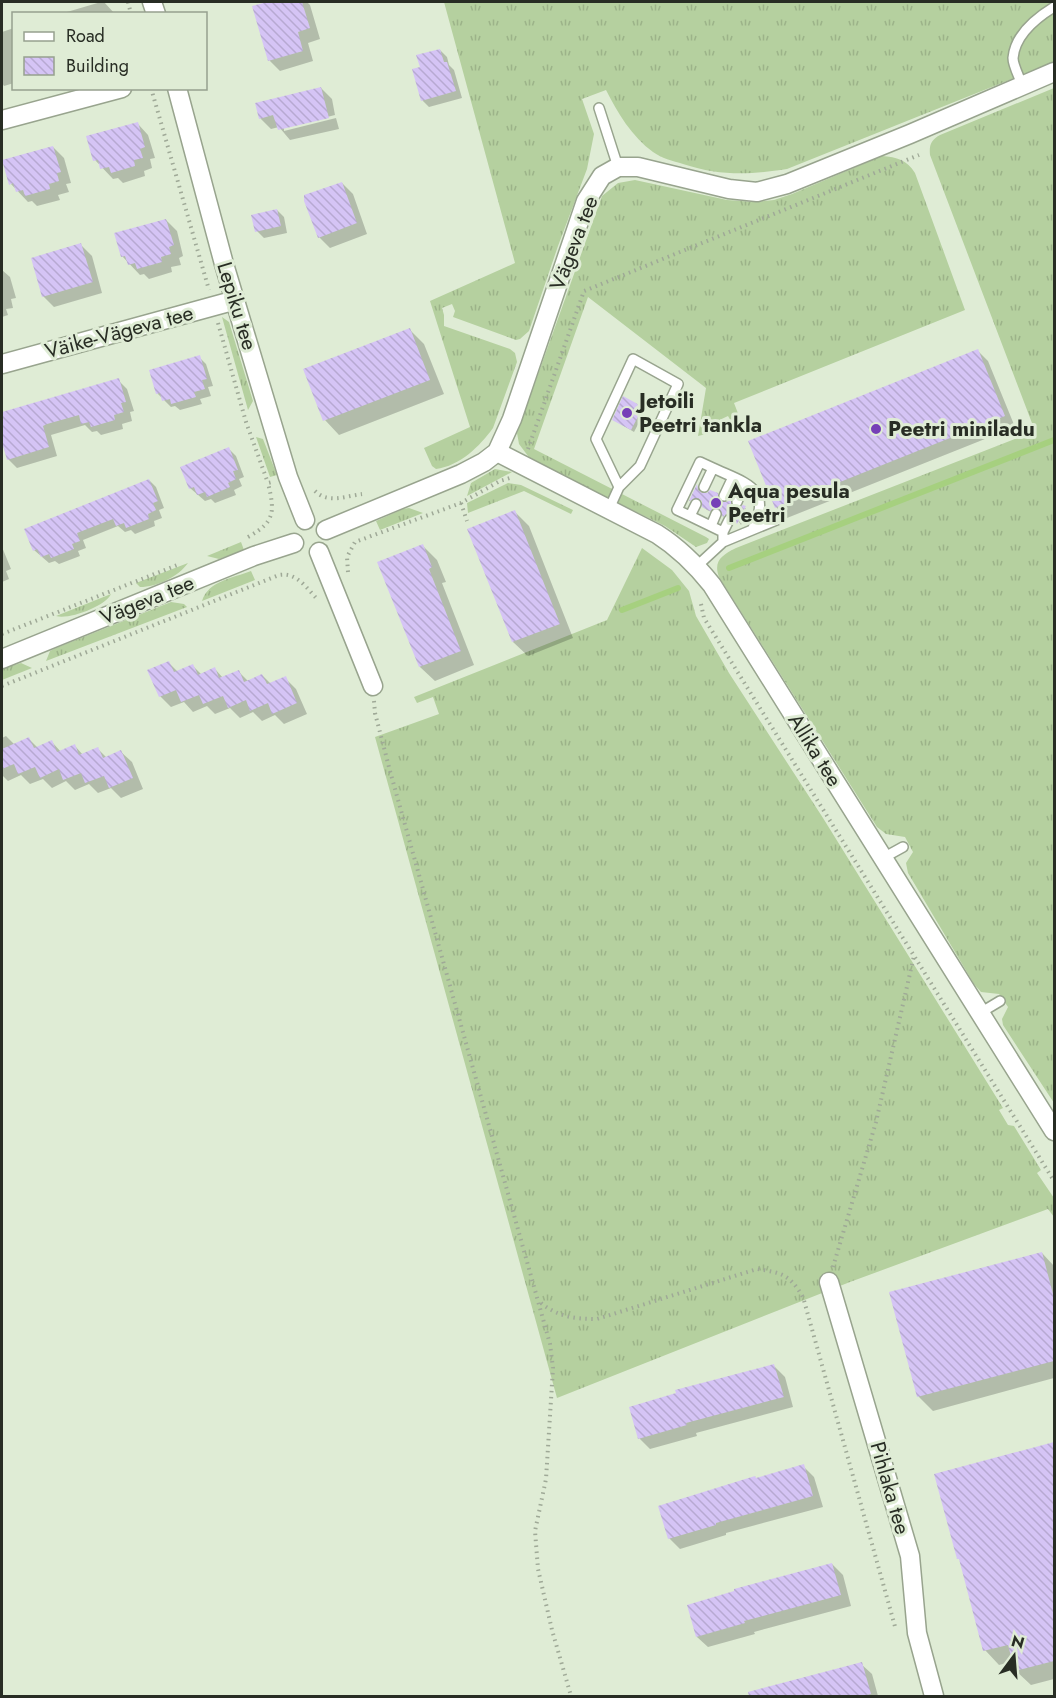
<svg xmlns="http://www.w3.org/2000/svg" width="1056" height="1698" viewBox="0 0 1056 1698" font-family="Jost,sans-serif">
  <defs>
    <pattern id="grass-tufts" width="24" height="20" patternUnits="userSpaceOnUse" patternTransform="scale(1.5)"><rect width="24" height="20" fill="#b5d09f"/><path d="M3 7l-1-3M5 7V3M7 7l1-3M15 17l-1-3M17 17v-4M19 17l1-3" fill="none" stroke="#9cb389"/></pattern>
    <pattern id="building-back-hatch" width="6" height="6" patternUnits="userSpaceOnUse" patternTransform="scale(1.5)"><rect width="6" height="6" fill="#d5c4f5"/><path d="M-1 5l2 2M0 0l6 6M5-1l2 2" fill="none" stroke="#b7a9d2"/></pattern>
  </defs>
  <rect width="100%" height="100%" fill="#dfecd5"/>
  <path fill="url(#grass-tufts)" d="M 444,2 L 1054,2 L 1054,62 L 787,169 C 749,175 720,176 683,164 C 673,161 661,158 653,152 C 632,137 617,112 606,90 L 582,99 L 594,134 L 587,169 L 558,246 L 529,331 L 520,339 L 516,340 L 453,317 L 455,311 L 452,304 L 442,308 L 444,315 L 444,326 L 510,349 L 515,353 L 517,362 L 493,428 C 480,446 460,466 436,469 L 432,466 L 424,448 L 470,427 L 430,301 L 515,263 Z
    M 1054,88 L 1054,1103 L 1003,1025 L 1002,1019 L 1008,1007 L 999,994 L 981,992 L 974,984 L 908,873 L 906,863 L 913,852 L 905,837 L 886,834 L 877,827 L 719,577 C 713,561 722,555 736,548 L 1035,431 L 930,155 C 929,145 931,140 940,135 Z
    M 882,156 C 897,157 907,160 915,173 L 965,310 L 734,403 L 739,416 L 732,423 L 728,416 L 711,424 L 714,432 L 698,436 L 706,388 L 588,297 L 534,449 L 706,537 L 709,539 L 707,543 L 696,547 L 665,526 L 531,460 L 519,444 L 517,433 L 602,196 L 618,183 L 635,180 L 727,200 L 755,202 L 774,200 L 792,194 Z
    M 222,317 L 229,322 L 253,401 L 248,410 Z
    M 256,437 L 263,439 L 277,475 L 270,477 Z
    M 495,469 L 512,472 L 467,496 L 471,483 Z
    M 508,483 L 521,485 L 573,510 L 571,514 L 524,491 L 468,513 L 467,503 Z
    M 409,508 L 423,513 L 380,530 L 376,521 L 403,509 Z
    M 241,542 L 244,550 L 219,559 L 207,556 Z
    M 642,548 L 672,570 L 689,591 L 696,616 L 729,673 L 823,818 L 1003,1108 L 999,1110 L 1008,1125 L 1014,1126 L 1041,1170 L 1037,1173 L 1054,1198 L 1054,1217 L 1048,1209 L 850,1282 L 557,1398 L 375,737 L 439,714 L 433,697 L 417,703 L 414,697 L 607,620 Z
    M 188,563 C 178,577 157,587 140,587 L 136,583 Z
    M 251,571 L 255,580 L 202,601 C 208,581 233,578 251,571 Z
    M 111,594 C 106,606 69,620 56,616 Z
    M 171,602 L 184,604 L 187,607 L 46,661 L 50,651 L 56,648 Z
    M 21,663 L 32,668 L 2,680 L 2,669 Z"/>
  <path fill="#0003" d="M 101,2 L 104,2 L 115,14 L 60,14 Z
    M 272,2 L 307,2 L 310,5 L 320,39 L 308,43 L 313,61 L 280,71 L 269,60 L 254,7 Z
    M 14,28 L 14,83 L 4,86 L 2,83 L 2,32 Z
    M 440,50 L 447,57 L 449,65 L 454,70 L 462,98 L 429,107 L 422,100 L 421,69 Z
    M 321,88 L 332,99 L 335,115 L 284,128 L 284,131 L 336,118 L 339,129 L 290,140 L 279,127 L 271,129 L 260,118 Z
    M 138,124 L 148,135 L 155,158 L 150,159 L 152,168 L 144,171 L 145,176 L 123,183 L 118,178 L 113,179 L 95,160 Z
    M 53,147 L 64,158 L 71,183 L 66,184 L 69,192 L 58,195 L 60,200 L 37,206 L 32,201 L 28,202 L 11,184 Z
    M 342,183 L 353,194 L 367,234 L 330,248 L 319,237 Z
    M 277,210 L 284,217 L 287,233 L 264,238 L 257,231 Z
    M 166,220 L 177,231 L 183,256 L 179,258 L 181,265 L 171,267 L 172,272 L 149,279 L 144,274 L 140,275 L 122,256 Z
    M 81,245 L 92,256 L 102,293 L 54,307 L 43,296 Z
    M 2,270 L 10,277 L 16,298 L 11,299 L 13,308 L 6,309 L 8,315 L 2,317 Z
    M 410,330 L 424,344 L 444,394 L 339,435 L 325,420 Z
    M 977,350 L 988,361 L 1015,427 L 787,518 L 776,507 Z
    M 199,357 L 206,364 L 213,386 L 208,387 L 211,396 L 200,399 L 202,404 L 180,410 L 175,406 L 171,407 L 157,393 Z
    M 118,380 L 127,389 L 134,411 L 130,412 L 132,421 L 122,424 L 123,429 L 101,435 L 97,431 L 92,432 L 85,425 L 51,435 L 57,456 L 17,468 L 8,459 L 2,443 L 2,414 Z
    M 624,399 L 645,411 L 634,432 L 614,420 Z
    M 229,449 L 236,456 L 244,477 L 239,479 L 242,486 L 234,490 L 236,495 L 215,503 L 211,499 L 205,501 L 190,488 Z
    M 149,480 L 156,487 L 164,508 L 159,510 L 162,518 L 154,521 L 155,526 L 135,534 L 131,530 L 125,532 L 118,526 L 83,540 L 86,548 L 78,551 L 80,556 L 59,564 L 55,561 L 49,563 L 34,550 Z
    M 698,486 L 701,495 L 717,495 L 720,498 L 721,504 L 730,501 L 735,510 L 745,508 L 748,511 L 741,525 L 735,516 L 729,517 L 727,519 L 722,510 L 718,510 L 714,513 L 707,510 L 703,507 L 703,500 L 696,501 L 694,503 L 692,501 Z
    M 515,512 L 529,526 L 573,638 L 528,656 L 513,642 Z
    M 423,546 L 437,560 L 446,582 L 442,583 L 474,665 L 435,681 L 420,667 L 379,563 Z
    M 2,547 L 11,569 L 6,571 L 9,579 L 2,582 Z
    M 169,663 L 178,672 L 193,666 L 202,675 L 215,669 L 223,678 L 238,671 L 248,681 L 262,675 L 271,684 L 285,678 L 296,689 L 307,714 L 284,724 L 275,715 L 262,721 L 253,712 L 240,718 L 230,708 L 215,714 L 207,706 L 193,712 L 184,702 L 171,707 L 160,696 Z
    M 6,736 L 15,745 L 29,739 L 38,748 L 52,742 L 61,752 L 75,746 L 83,755 L 98,749 L 107,758 L 121,752 L 132,762 L 143,789 L 121,798 L 111,788 L 98,793 L 89,784 L 75,790 L 66,781 L 52,788 L 43,779 L 30,784 L 21,775 L 8,781 L 2,775 L 2,738 Z
    M 1042,1253 L 1054,1266 L 1054,1378 L 933,1411 L 919,1397 L 891,1294 Z
    M 774,1366 L 785,1377 L 793,1407 L 696,1433 L 697,1436 L 650,1449 L 639,1438 Z
    M 1054,1443 L 1054,1679 L 1031,1685 L 1016,1671 L 1014,1661 L 999,1665 L 985,1650 L 936,1475 Z
    M 803,1466 L 814,1477 L 823,1507 L 726,1533 L 726,1535 L 680,1549 L 669,1538 L 757,1479 Z
    M 832,1564 L 843,1575 L 851,1606 L 754,1632 L 755,1634 L 708,1647 L 697,1637 L 688,1606 Z
    M 861,1664 L 872,1674 L 878,1696 L 747,1696 Z"/>
  <g fill="none" stroke-linecap="round" stroke-linejoin="round">
    <path stroke="#a6d07f" stroke-width="6" d="M 729,568 L 1054,440
      M 622,610 L 678,588"/>
  </g>
  <path fill="url(#building-back-hatch)" d="M 267,2 L 302,2 L 310,28 L 298,32 L 303,51 L 268,61 L 252,6 Z
    M 440,49 L 444,62 L 447,62 L 456,91 L 421,101 L 412,69 L 420,67 L 416,55 Z
    M 321,87 L 329,118 L 278,130 L 273,115 L 259,119 L 255,103 Z
    M 138,122 L 145,147 L 140,149 L 143,158 L 134,160 L 135,166 L 111,173 L 109,167 L 100,169 L 98,160 L 93,161 L 86,136 Z
    M 53,146 L 61,172 L 57,173 L 59,181 L 49,184 L 50,189 L 25,196 L 23,190 L 16,192 L 13,183 L 9,185 L 2,160 Z
    M 342,182 L 357,223 L 318,238 L 304,201 L 304,195 Z
    M 277,209 L 281,226 L 255,232 L 251,215 Z
    M 166,219 L 174,245 L 169,247 L 171,254 L 161,257 L 162,262 L 137,269 L 135,263 L 128,265 L 125,256 L 121,257 L 114,233 Z
    M 81,243 L 93,282 L 42,297 L 31,258 Z
    M 410,328 L 430,380 L 323,421 L 303,369 Z
    M 978,349 L 1005,416 L 775,508 L 748,441 Z
    M 200,355 L 207,379 L 202,380 L 205,389 L 194,392 L 196,397 L 171,404 L 170,399 L 162,401 L 160,393 L 156,394 L 149,370 Z
    M 119,378 L 126,402 L 121,403 L 124,412 L 114,415 L 115,420 L 91,427 L 89,422 L 81,424 L 79,415 L 47,424 L 43,426 L 49,447 L 7,460 L 2,442 L 2,412 Z
    M 623,396 L 643,407 L 631,430 L 612,420 Z
    M 229,447 L 238,470 L 233,471 L 236,479 L 228,483 L 230,487 L 207,497 L 205,492 L 197,495 L 194,487 L 189,489 L 180,467 Z
    M 149,479 L 158,501 L 153,503 L 156,510 L 148,514 L 149,519 L 126,528 L 124,523 L 116,526 L 113,519 L 77,533 L 80,541 L 72,544 L 74,549 L 51,558 L 49,554 L 41,557 L 37,549 L 33,551 L 24,529 Z
    M 697,484 L 698,490 L 702,493 L 707,493 L 710,490 L 718,493 L 718,499 L 722,502 L 727,502 L 730,499 L 734,508 L 738,509 L 743,505 L 746,506 L 737,524 L 731,514 L 726,514 L 723,517 L 719,508 L 715,507 L 710,511 L 702,507 L 702,501 L 698,498 L 689,501 Z
    M 515,510 L 560,624 L 512,642 L 467,529 Z
    M 423,544 L 432,567 L 429,569 L 461,651 L 419,667 L 377,562 Z
    M 169,661 L 174,672 L 193,664 L 198,675 L 215,667 L 219,678 L 239,670 L 244,682 L 262,674 L 267,684 L 286,676 L 297,703 L 272,714 L 268,703 L 250,711 L 246,700 L 228,708 L 223,696 L 203,704 L 199,695 L 181,702 L 176,690 L 159,697 L 147,670 Z
    M 29,737 L 34,748 L 52,740 L 57,752 L 75,744 L 79,755 L 98,747 L 103,758 L 121,750 L 133,778 L 109,788 L 104,776 L 85,783 L 81,773 L 63,780 L 59,769 L 40,778 L 35,767 L 18,774 L 14,764 L 2,769 L 2,749 Z
    M 1042,1252 L 1054,1298 L 1054,1361 L 917,1397 L 889,1292 Z
    M 774,1364 L 784,1397 L 686,1423 L 687,1425 L 638,1439 L 629,1407 L 676,1393 L 675,1390 Z
    M 1054,1442 L 1054,1661 L 1015,1671 L 1008,1645 L 983,1651 L 959,1559 L 957,1559 L 934,1474 Z
    M 804,1464 L 813,1496 L 716,1523 L 716,1525 L 668,1539 L 658,1506 L 755,1476 L 756,1478 Z
    M 832,1563 L 841,1595 L 744,1621 L 745,1623 L 696,1637 L 687,1605 L 734,1591 L 734,1589 Z
    M 862,1662 L 871,1694 L 862,1696 L 749,1696 L 748,1692 Z"/>
  <g fill="none" stroke-linecap="round" stroke-linejoin="round">
    <g stroke="#98a48e" stroke-width="12">
      <path id="service" d="M 1022,85 C 1020,78 1013,66 1013,58 C 1015,35 1036,18 1054,7
        M 599,108 L 618,167
        M 724,496 L 733,477
        M 737,502 L 745,483
        M 696,504 L 690,516 L 723,532 L 723,542 L 752,530 C 774,488 745,483 713,468 L 704,487
        M 609,509 L 619,487 L 640,466 L 678,384 L 633,359 L 596,439 L 619,487
        M 690,516 L 677,510 L 700,462 L 713,468
        M 711,526 L 716,514
        M 752,530 L 779,519
        M 723,532 L 729,520
        M 697,566 L 723,542
        M 883,858 L 903,847
        M 980,1013 L 1000,1001"/>
    </g>
    <g stroke="#98a48e" stroke-width="21">
      <path id="minor" d="M 152,2 L 156,14
        M 177,88 L 224,264 L 288,477 L 305,520
        M 2,120 L 122,88
        M 2,364 L 236,300
        M 497,452 L 657,534 C 679,548 696,565 712,585 L 1054,1131
        M 326,530 L 461,474 L 484,462 L 497,452 L 512,419 L 586,201 L 602,176 L 618,167 L 638,167 L 729,189 L 757,192 L 787,184 L 910,134 L 1054,72
        M 319,552 L 373,686
        M 2,659 L 254,556 L 294,543
        M 829,1282 L 910,1556 L 917,1633 L 934,1696"/>
    </g>
    <path stroke="#9fa997" stroke-width="4" stroke-dasharray="1.5 4.5" stroke-linecap="butt" d="M 128,2 L 131,14
      M 151,88 L 209,290
      M 218,323 L 246,422 L 268,483
      M 528,449 L 584,291 L 919,155
      M 315,491 C 328,504 346,496 362,494
      M 461,503 L 467,521
      M 248,537 C 275,522 275,512 268,483 L 272,482
      M 348,572 L 347,557 L 355,542 L 461,503 L 500,481 L 510,478
      M 701,604 L 704,618 L 1054,1181
      M 2,634 L 180,564
      M 2,686 L 279,575 C 296,572 306,587 317,599
      M 374,701 L 375,713 L 390,771 L 550,1344 L 553,1368 L 546,1479 L 535,1531 L 538,1569 L 552,1630 L 571,1696
      M 833,1267 L 876,1122 L 914,956
      M 541,1303 C 558,1317 575,1319 597,1319 L 757,1269 C 782,1273 789,1274 803,1297 L 896,1630"/>
    <use href="#service" stroke="#fff" stroke-width="9"/>
    <use href="#minor" stroke="#fff" stroke-width="18"/>
  </g>
  <g fill="#7640b7" stroke="#dfecd5" stroke-width="2">
    <circle cx="627" cy="413" r="6"/>
    <circle cx="876" cy="429" r="6"/>
    <circle cx="716" cy="503" r="6"/>
  </g>
  <g text-anchor="middle" dominant-baseline="central" stroke-width="6" stroke-linejoin="round" paint-order="stroke">
    <g font-size="21" fill="#282d24" stroke="#dfecd5">
      <text transform="translate(574 243) rotate(-69)">Vägeva tee</text>
      <text transform="translate(237 306) rotate(73)">Lepiku tee</text>
      <text transform="translate(119 332) rotate(-15)">Väike-Vägeva tee</text>
      <text transform="translate(147 600) rotate(-22)">Vägeva tee</text>
      <text transform="translate(815 750) rotate(58)">Allika tee</text>
      <text transform="translate(890 1488) rotate(74)">Pihlaka tee</text>
    </g>
    <g font-size="21" font-weight="bold" fill="#282d24" stroke="#dfecd5" text-anchor="start">
      <text x="639" y="401">Jetoili<tspan x="639" dy="24">Peetri tankla</tspan></text>
      <text x="888" y="429">Peetri miniladu</text>
      <text x="728" y="491">Aqua pesula<tspan x="728" dy="24">Peetri</tspan></text>
    </g>
  </g>
  <rect width="1056" height="1698" fill="none" stroke="#282d24" stroke-width="6"/>
  <rect x="12" y="12" width="195" height="78" fill="#dfecd5" stroke="#96a08e" stroke-width="1.5"/>
  <rect x="24" y="32" width="30" height="9" fill="#ffffff" stroke="#96a08e" stroke-width="1.5"/>
  <text x="66" y="42" font-size="18" fill="#282d24">Road</text>
  <rect x="24" y="57" width="30" height="18" fill="url(#building-back-hatch)" stroke="#96a08e" stroke-width="1.5"/>
  <text x="66" y="72" font-size="18" fill="#282d24">Building</text>
  <g transform="translate(1014 1656) rotate(16)" stroke="#dfecd5" stroke-width="4.5" paint-order="stroke">
  <path d="M0-4.5L10 22L0 15L-10 22Z" fill="#282d24"/>
  <text y="-9" font-size="16" font-weight="bold" text-anchor="middle" fill="#282d24">N</text>
  </g>
</svg>
